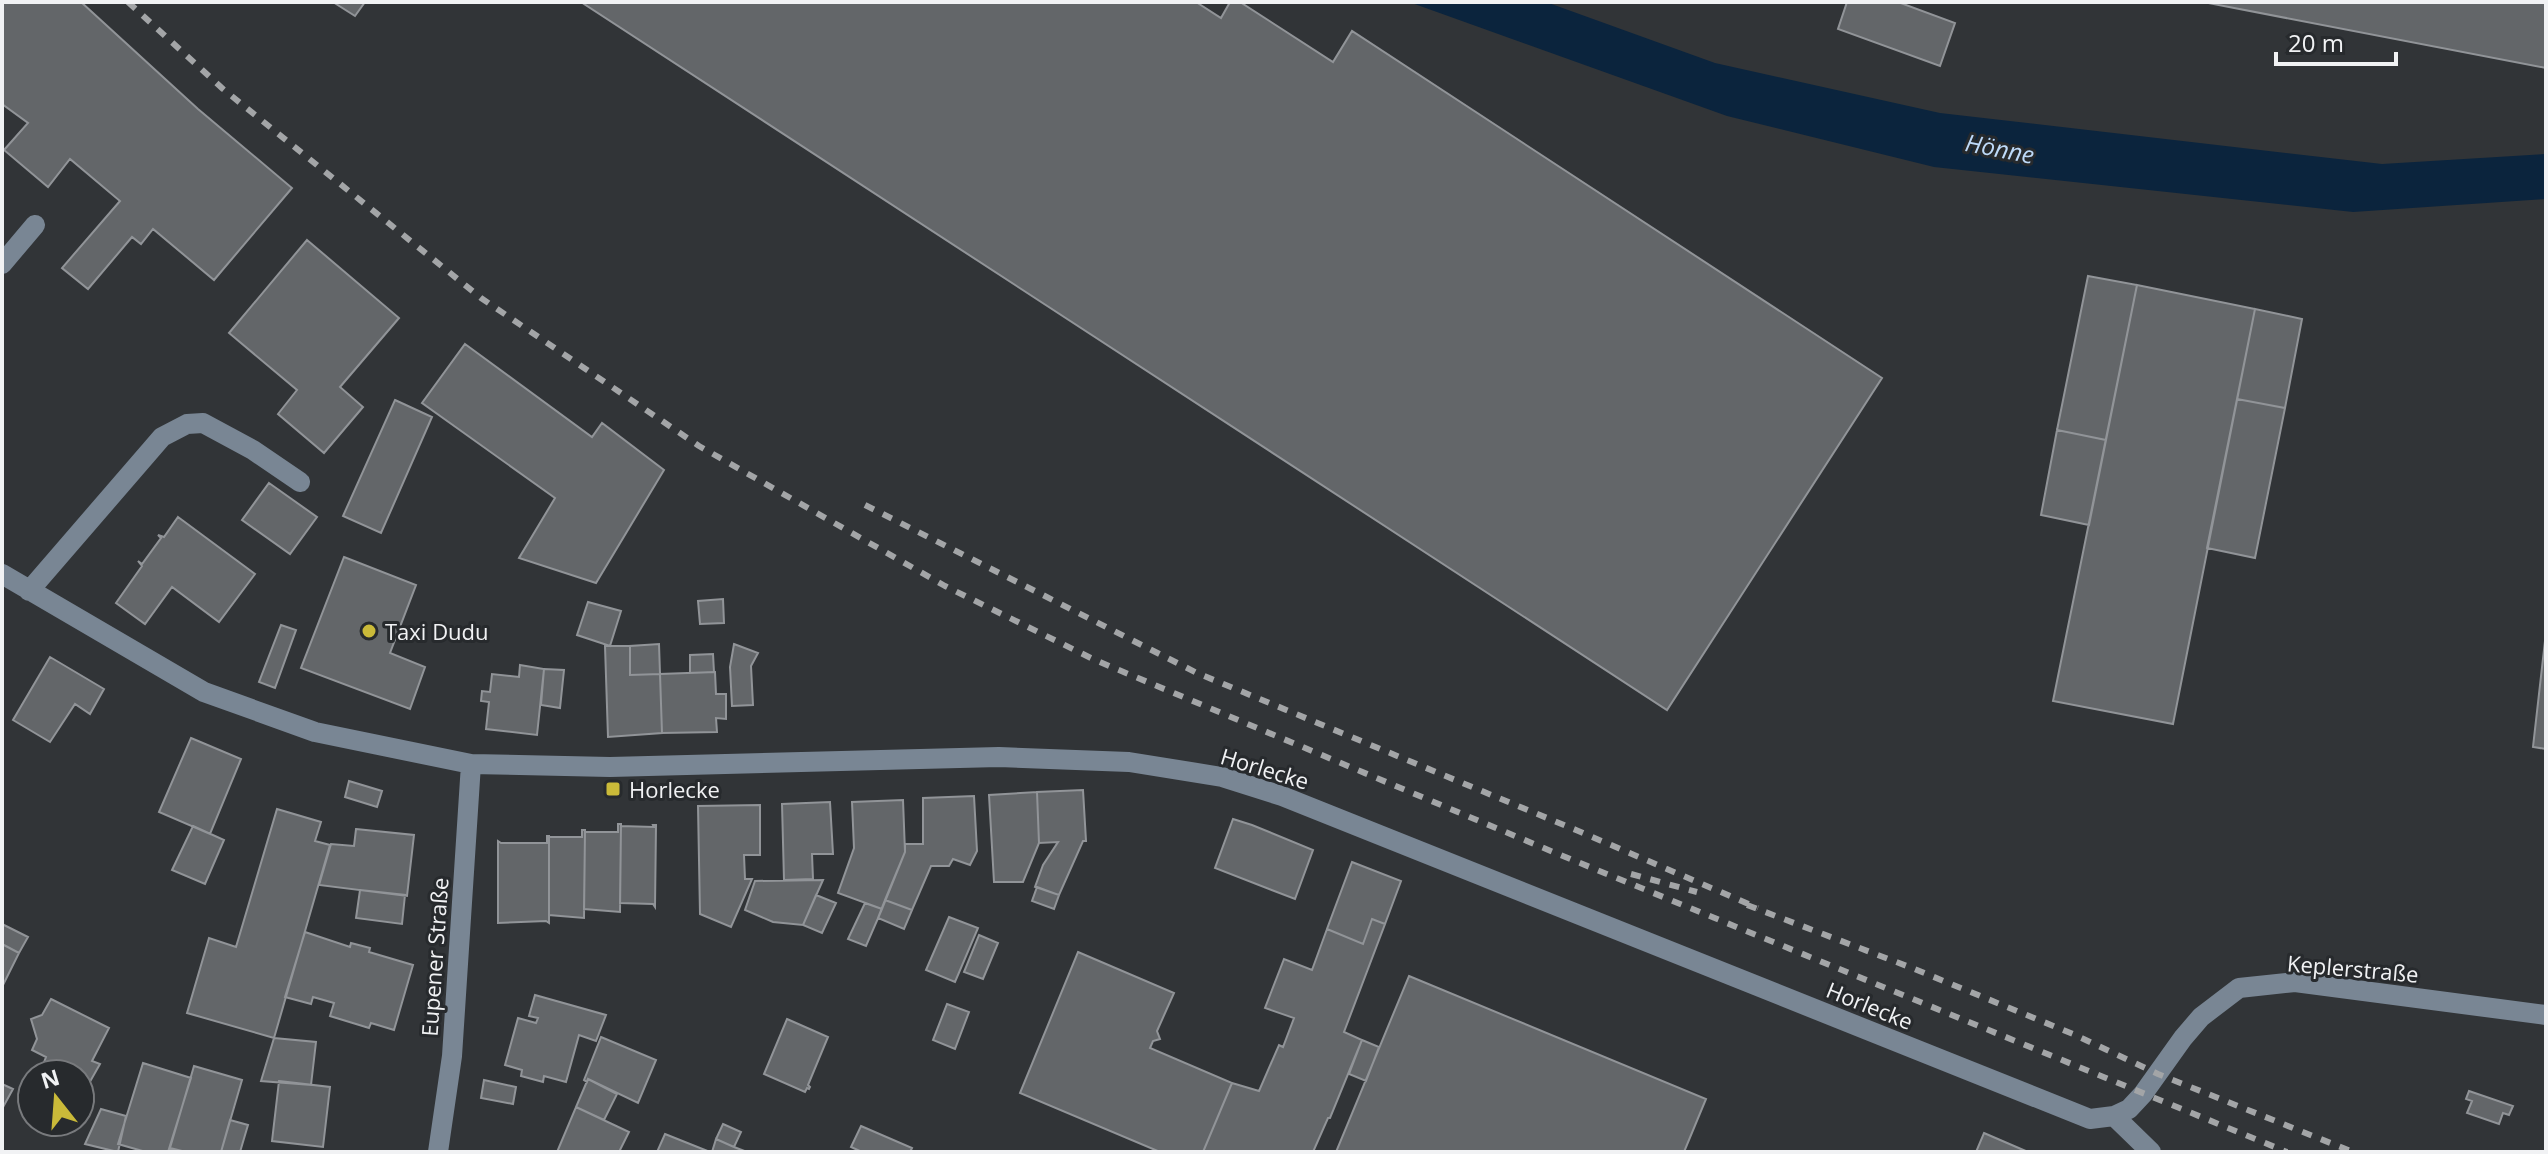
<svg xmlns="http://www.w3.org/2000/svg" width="2548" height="1154" viewBox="0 0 2548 1154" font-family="'Open Sans',sans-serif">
  <rect width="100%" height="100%" fill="#313437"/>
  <path fill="#0b243d" d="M 1409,2 L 1546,2 L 1715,63 L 1940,113 L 2382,164 L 2546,154 L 2546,199 L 2353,212 L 1934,167 L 1727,116 Z"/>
  <path fill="#636669" stroke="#919498" stroke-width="2" d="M 2,2 L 81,2 L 198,109 L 292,188 L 214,280 L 153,229 L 141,244 L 132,237 L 88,289 L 62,268 L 120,201 L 70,159 L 48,187 L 4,150 L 28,123 L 2,104 Z
    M 333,2 L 365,2 L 355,16 Z
    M 581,2 L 1196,2 L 1221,18 L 1230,2 L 1240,2 L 1333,62 L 1352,31 L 1882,378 L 1667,710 Z
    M 1847,2 L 1898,2 L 1955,23 L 1940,66 L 1838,29 Z
    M 2546,2 L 2546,68 L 2208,3 L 2208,2 Z
    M 307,240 L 399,318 L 340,387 L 363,407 L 324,453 L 278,414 L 297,390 L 229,333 Z
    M 2088,276 L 2137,285 L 2106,440 L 2057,430 Z
    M 2137,285 L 2255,309 L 2173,724 L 2053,701 Z
    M 2255,309 L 2302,319 L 2285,408 L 2237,399 Z
    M 465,344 L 592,437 L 602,423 L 664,470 L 596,583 L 519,558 L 555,498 L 422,403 Z
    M 2237,399 L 2285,408 L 2255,558 L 2207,548 Z
    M 395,400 L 432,417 L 381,533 L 343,516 Z
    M 2057,430 L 2106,440 L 2089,525 L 2041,515 Z
    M 269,483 L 317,517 L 290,554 L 242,520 Z
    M 178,517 L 255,574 L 219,622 L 172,587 L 145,624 L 116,603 L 142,566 L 138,561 L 142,564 L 161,538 L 158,535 L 164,537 Z
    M 344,557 L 416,585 L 390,653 L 425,667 L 410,709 L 301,668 Z
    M 723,599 L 724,623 L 700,624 L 698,601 Z
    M 588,602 L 621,611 L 610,646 L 577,635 Z
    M 281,625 L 296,630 L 275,688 L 259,682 Z
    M 2546,632 L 2546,749 L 2533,747 Z
    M 659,644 L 660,674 L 630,675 L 630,646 Z
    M 734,644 L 758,653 L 751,666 L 753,705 L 732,706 L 730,667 Z
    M 605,646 L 630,646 L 630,675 L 660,674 L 662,733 L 608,737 Z
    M 713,654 L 714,672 L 690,673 L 690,655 Z
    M 50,657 L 104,689 L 90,714 L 75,704 L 50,742 L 13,720 Z
    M 520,665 L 544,669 L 537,735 L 486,729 L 489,702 L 481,701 L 482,691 L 490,692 L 492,674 L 519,677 Z
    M 544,669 L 564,670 L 560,708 L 541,705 Z
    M 715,672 L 716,694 L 726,694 L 726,719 L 716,718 L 717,732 L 662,733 L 660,674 Z
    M 191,738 L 241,759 L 210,834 L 159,812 Z
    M 349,781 L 382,791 L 377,807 L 345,797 Z
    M 1083,790 L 1086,841 L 1083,841 L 1059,895 L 1035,887 L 1043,865 L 1058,842 L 1039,843 L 1037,792 Z
    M 1037,792 L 1039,843 L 1023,882 L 994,882 L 989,795 Z
    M 974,796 L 977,851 L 970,865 L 953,859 L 949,866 L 931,866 L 912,910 L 885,900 L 905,852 L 905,844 L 923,844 L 923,798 Z
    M 903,800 L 905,852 L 882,909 L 838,893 L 854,848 L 852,802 Z
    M 830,802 L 833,854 L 812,854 L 813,879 L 784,880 L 782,804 Z
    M 760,805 L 760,855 L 744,855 L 745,879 L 752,879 L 731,927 L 700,914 L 698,806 Z
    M 277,809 L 321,822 L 315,841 L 330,845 L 274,1038 L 187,1013 L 209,938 L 236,947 Z
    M 1233,819 L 1252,825 L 1313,850 L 1295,899 L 1215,868 Z
    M 618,824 L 621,824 L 620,912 L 584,909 L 585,832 L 618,832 Z
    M 653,825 L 656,825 L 655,907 L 653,904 L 620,903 L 621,826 L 654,827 Z
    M 193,826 L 224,840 L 205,884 L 172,870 Z
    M 356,829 L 414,835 L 407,896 L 319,885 L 331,844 L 354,846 Z
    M 582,830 L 585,830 L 584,918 L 549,915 L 549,837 L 582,837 Z
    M 547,836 L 549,836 L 549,923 L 546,921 L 498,923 L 498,841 L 501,843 L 547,843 Z
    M 1352,862 L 1401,881 L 1385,924 L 1372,919 L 1363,944 L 1327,929 Z
    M 823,880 L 803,925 L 773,922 L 745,910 L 755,881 Z
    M 1037,887 L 1059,895 L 1054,909 L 1032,901 Z
    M 360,890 L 405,895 L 402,924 L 356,918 Z
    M 816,895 L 836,903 L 822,933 L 803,925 Z
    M 885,900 L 912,910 L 904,929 L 878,918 Z
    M 865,903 L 882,909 L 866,946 L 848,939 Z
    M 949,917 L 978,928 L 955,982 L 926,970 Z
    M 1372,919 L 1385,924 L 1344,1032 L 1362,1040 L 1330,1118 L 1328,1118 L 1313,1152 L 1203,1152 L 1232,1083 L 1259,1091 L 1279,1045 L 1283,1047 L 1294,1018 L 1265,1008 L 1284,959 L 1312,970 L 1327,929 L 1363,944 Z
    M 2,924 L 28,937 L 19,953 L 2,944 Z
    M 305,932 L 350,947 L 351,943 L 370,948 L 369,952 L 413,965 L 394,1030 L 371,1023 L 369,1028 L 330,1016 L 334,1003 L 313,997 L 311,1004 L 285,997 Z
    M 979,935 L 998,943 L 983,979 L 964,972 Z
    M 2,944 L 19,953 L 2,987 Z
    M 1078,952 L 1174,993 L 1157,1031 L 1160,1039 L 1153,1041 L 1150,1048 L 1232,1083 L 1203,1152 L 1160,1152 L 1020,1093 Z
    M 1409,976 L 1706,1099 L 1684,1152 L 1336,1152 Z
    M 535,995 L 606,1015 L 596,1041 L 579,1035 L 566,1082 L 544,1076 L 543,1082 L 521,1076 L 522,1070 L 505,1065 L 518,1018 L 536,1023 L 538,1018 L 529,1016 Z
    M 51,999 L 109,1028 L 92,1061 L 100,1064 L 87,1087 L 80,1083 L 80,1074 L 61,1074 L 43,1065 L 46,1057 L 32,1050 L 37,1039 L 31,1019 L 42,1015 Z
    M 947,1004 L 969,1012 L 955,1049 L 933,1040 Z
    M 787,1019 L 828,1037 L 808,1085 L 810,1087 L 809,1089 L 807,1088 L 805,1092 L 764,1074 Z
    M 601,1037 L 656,1060 L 638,1103 L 588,1079 L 587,1082 L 584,1080 Z
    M 274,1038 L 316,1042 L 311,1085 L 261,1081 Z
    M 1362,1040 L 1379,1047 L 1366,1081 L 1349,1074 Z
    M 143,1063 L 191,1078 L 168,1152 L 146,1152 L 118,1144 Z
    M 194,1066 L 242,1080 L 221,1152 L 186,1152 L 170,1148 Z
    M 588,1079 L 617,1094 L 604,1120 L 576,1107 Z
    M 484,1080 L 516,1087 L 513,1104 L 481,1098 Z
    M 279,1081 L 330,1087 L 323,1147 L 272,1141 Z
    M 2,1084 L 13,1089 L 2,1109 Z
    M 2469,1091 L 2513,1106 L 2509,1115 L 2503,1113 L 2499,1124 L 2467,1113 L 2472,1101 L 2466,1099 Z
    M 576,1107 L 629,1132 L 619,1152 L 557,1152 Z
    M 101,1109 L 126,1116 L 118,1152 L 85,1144 Z
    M 230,1120 L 248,1125 L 240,1152 L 221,1152 Z
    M 723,1124 L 741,1132 L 734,1147 L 716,1139 Z
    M 861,1126 L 912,1148 L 910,1152 L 862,1152 L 851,1147 Z
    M 1984,1133 L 2028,1152 L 1976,1152 Z
    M 665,1134 L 710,1152 L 657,1152 Z
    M 716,1139 L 734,1147 L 747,1152 L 712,1152 Z"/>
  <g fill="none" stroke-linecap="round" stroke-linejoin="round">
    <path stroke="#798694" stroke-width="20" d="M 2,264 L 35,225
      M 2,574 L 204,692 L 315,732 L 471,764 L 610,767 L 999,757 L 1129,762 L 1222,777 L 1282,796 L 2090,1119 L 2114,1116 L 2129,1109 L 2143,1094 L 2183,1038 L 2201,1017 L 2239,988 L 2295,982 L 2546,1015
      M 29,591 L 162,437 L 187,424 L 203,423 L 253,450 L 300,482
      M 2114,1116 L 2151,1152
      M 438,1152 L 452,1056 L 471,764"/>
    <path stroke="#a3a5a7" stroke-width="6" stroke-dasharray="10 10" stroke-linecap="butt" d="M 128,2 L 223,89 L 481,298 L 699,446 L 945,586 L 1095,660 L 1558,854 L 2287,1152
      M 865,505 L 1197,673 L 1576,830 L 1758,908
      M 1631,874 L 1697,892
      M 1747,905 L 1912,968 L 2073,1034 L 2158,1074 L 2353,1152"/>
  </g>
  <g fill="#caba39" stroke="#272a2d" stroke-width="3">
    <circle cx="369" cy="631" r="8"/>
    <rect x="605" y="781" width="16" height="16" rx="4"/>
  </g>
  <g text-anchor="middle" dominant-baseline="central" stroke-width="6" stroke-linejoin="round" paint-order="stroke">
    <g font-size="22" fill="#f1f2f4" stroke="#272a2d" text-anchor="start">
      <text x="385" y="631">Taxi Dudu</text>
      <text x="629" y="789">Horlecke</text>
    </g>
    <g font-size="22" fill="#f1f2f4" stroke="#272a2d">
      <text transform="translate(1265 768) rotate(17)">Horlecke</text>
      <text transform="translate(434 957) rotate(-86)">Eupener Straße</text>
      <text transform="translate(2353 968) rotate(5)">Keplerstraße</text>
      <text transform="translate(1870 1005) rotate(22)">Horlecke</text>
    </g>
    <g font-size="24" font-style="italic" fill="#bedaf9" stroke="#272a2d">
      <text transform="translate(2000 148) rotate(11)">Hönne</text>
    </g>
  </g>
  <rect width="2548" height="1154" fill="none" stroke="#f1f2f4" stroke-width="8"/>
  <g transform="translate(56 1098) rotate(343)"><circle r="38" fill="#272a2d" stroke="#787a7d" stroke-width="2"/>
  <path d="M0-6L14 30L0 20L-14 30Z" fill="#caba39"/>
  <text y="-12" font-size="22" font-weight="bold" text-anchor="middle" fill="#f1f2f4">N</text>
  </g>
  <path d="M2276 52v12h120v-12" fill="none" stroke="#f1f2f4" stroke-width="4"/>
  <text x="2288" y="52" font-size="24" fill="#f1f2f4" stroke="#272a2d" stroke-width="6" paint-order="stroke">20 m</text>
</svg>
